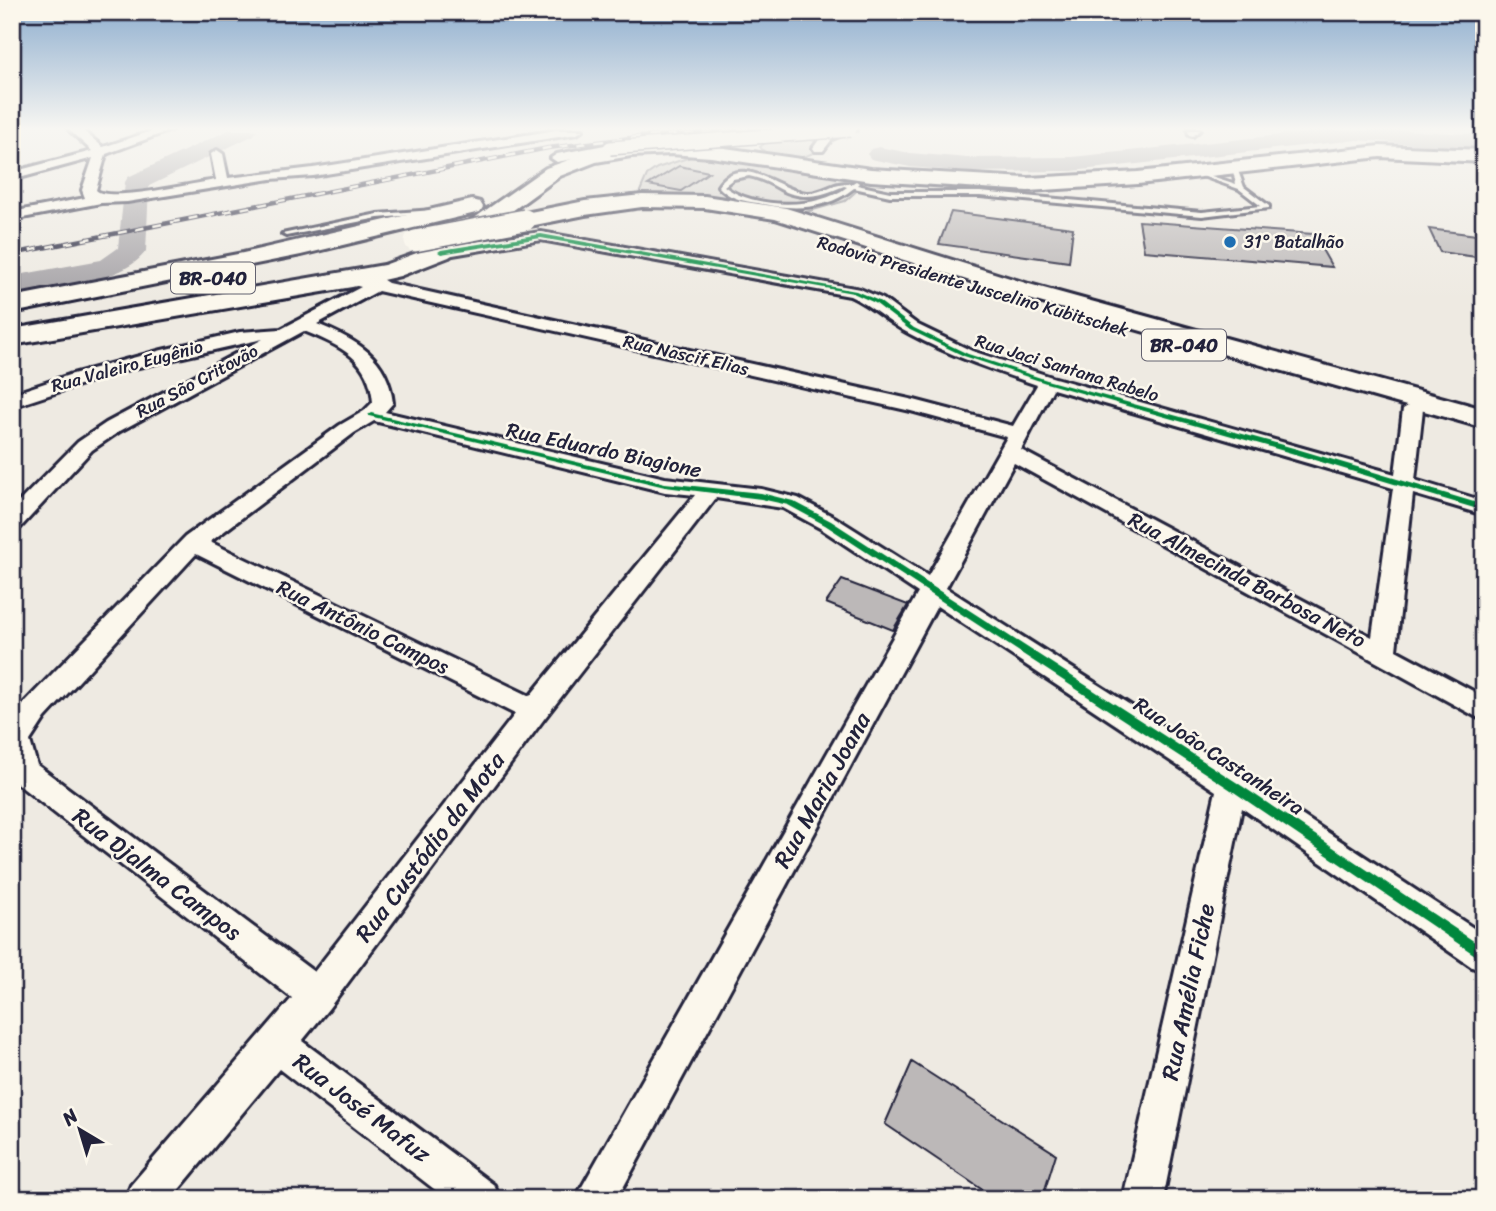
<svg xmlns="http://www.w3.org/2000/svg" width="1496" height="1211" viewBox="0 0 1496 1211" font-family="Sriracha,sans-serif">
  <rect width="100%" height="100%" fill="#eeeae2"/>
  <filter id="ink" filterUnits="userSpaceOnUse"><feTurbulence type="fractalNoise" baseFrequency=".0143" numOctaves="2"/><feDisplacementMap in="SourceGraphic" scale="14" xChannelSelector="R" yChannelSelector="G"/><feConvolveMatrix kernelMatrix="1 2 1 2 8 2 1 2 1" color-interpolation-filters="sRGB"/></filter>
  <g filter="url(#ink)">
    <path fill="#d0cdc9" stroke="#797882" stroke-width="2" d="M 807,138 L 814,141 L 819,148 C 807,162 771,162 760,147 L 770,139 Z
      M 703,153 L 852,179 L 869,180 L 845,201 L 799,214 L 742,199 L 684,195 L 638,196 L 647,175 L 657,168 Z"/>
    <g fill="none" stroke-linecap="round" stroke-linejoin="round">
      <path fill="#a6a3a7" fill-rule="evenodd" d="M 229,130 L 257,130 L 254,135 L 149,186 L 146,251 C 123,284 50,287 12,294 L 12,276 L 101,260 L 118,248 L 125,182 L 128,177 Z
        M 1327,130 L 1402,130 L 1484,135 L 1484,149 L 1357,140 L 1072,171 L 968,172 L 910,167 L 871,159 L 867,154 L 871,149 L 879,147 L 910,153 L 968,158 L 1072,157 Z"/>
    </g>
    <path fill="#bcb8b8" stroke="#22223b" stroke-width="2" d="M 679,166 L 709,172 L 681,191 L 648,185 Z
      M 951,212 L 1073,228 L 1069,262 L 939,244 Z
      M 1139,221 L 1313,234 L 1332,267 L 1144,251 Z
      M 1429,229 L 1484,236 L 1484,258 L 1440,252 Z
      M 842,580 L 908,605 L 893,630 L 826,603 Z
      M 912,1062 L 1056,1154 L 1042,1199 L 996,1199 L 885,1124 Z"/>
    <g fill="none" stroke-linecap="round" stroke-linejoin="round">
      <g stroke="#22223b" stroke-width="6">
        <path id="service" d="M 1232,167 L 1237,168 L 1244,187 L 1269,206 L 1269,208 L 1202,216 L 980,196 L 890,196 L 854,188 C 826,211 791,210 758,203 C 743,201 728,198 718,186 C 741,150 781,193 809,193 C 824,193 836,180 851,184 L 856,181 L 859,183 L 857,185 L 890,192 L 980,192 L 1202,212 L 1261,206 L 1239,189 L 1191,172 L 1196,171 L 1236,184 ZM 749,176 C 760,178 770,183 780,189 C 803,201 821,196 844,186 L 847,187 C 818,210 753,209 724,186 L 733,179 Z
          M 434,210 L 437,212 L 436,213 L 378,218 L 286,236 L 282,234 L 378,214 Z"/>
      </g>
      <g stroke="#22223b" stroke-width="6">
        <path id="minor" d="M 69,130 L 82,130 L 103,147 L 155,130 L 171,130 L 106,154 L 96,190 C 107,203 195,183 216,180 L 211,154 L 217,150 L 223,154 L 228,178 L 313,168 L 557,130 L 583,130 L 577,134 L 313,176 L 271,179 L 127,202 L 101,203 L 12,220 L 12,212 L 85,198 L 82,190 L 93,158 L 12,180 L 12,172 L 92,151 Z
          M 838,130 L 856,130 L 832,139 L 823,151 L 815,151 L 813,148 L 824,133 Z
          M 1188,130 L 1200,130 L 1193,136 L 1189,135 Z
          M 610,144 L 616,148 L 614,151 L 557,162 L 551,158 L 557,154 Z
          M 541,232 L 860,289 L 883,299 L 918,325 L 972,351 L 1055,378 L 1395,474 L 1403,409 L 1413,403 L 1420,405 L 1423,409 L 1415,480 L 1484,501 L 1484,515 L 1413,494 L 1396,650 L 1484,697 L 1484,721 L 1014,463 L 946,588 L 1242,776 L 1484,935 L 1484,972 L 1472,967 L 1242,808 L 1163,1199 L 1123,1199 L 1216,791 L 937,606 L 617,1199 L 575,1199 L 918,593 L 820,528 L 783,508 L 716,498 L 544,719 L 329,1008 L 302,1041 L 494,1185 L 500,1199 L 447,1199 L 279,1069 L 171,1199 L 125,1199 L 131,1185 L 292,998 L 15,782 L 12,777 L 12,721 L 25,702 L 185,537 L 340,425 L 364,411 L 373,402 C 370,359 341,346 304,331 L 120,431 L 92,450 L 20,528 L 12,530 L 12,509 L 78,442 L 106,423 L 263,339 L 125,370 L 12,407 L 12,394 L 69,375 L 162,350 L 240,332 L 281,329 L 361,287 L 346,283 L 344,280 L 346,277 C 358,274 368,281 380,278 L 388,283 L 914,400 L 1013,426 L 1037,385 C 993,370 951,356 910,334 C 888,323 874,307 850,296 L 541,240 L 441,257 L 433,252 L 441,247 ZM 378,291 L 911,411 L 1007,437 L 928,576 L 836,518 L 798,498 L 761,489 L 665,478 L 385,412 L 393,403 C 388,357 357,340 317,324 ZM 1053,389 L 1393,488 L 1372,637 L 1021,450 ZM 374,421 L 665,492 L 695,495 L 530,696 L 210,542 L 354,433 ZM 196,554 L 515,714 L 314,972 L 37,765 L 30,741 L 45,718 Z"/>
      </g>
      <g stroke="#22223b" stroke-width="6">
        <path id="trunk" d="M 671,143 L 711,146 L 871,169 L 1028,178 L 1138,172 L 1380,146 L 1484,150 L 1484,162 L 1380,157 L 1138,184 L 1028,191 L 871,181 L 711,157 L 671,154 L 631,156 L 596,162 L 560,176 L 449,257 L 400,276 L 352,287 L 12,345 L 12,329 L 384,265 L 433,247 L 546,168 L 591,152 L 631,144 Z
          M 642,195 L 705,196 L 786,208 L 1029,284 L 1484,409 L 1484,428 L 1011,294 L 775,219 L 705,208 L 642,207 L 585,215 L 525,227 L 517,225 L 514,220 L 517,215 L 525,213 L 585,201 Z
          M 472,200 L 480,202 L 483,207 L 480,212 L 301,255 L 12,313 L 12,297 L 243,253 Z"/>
      </g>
      <use href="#service" fill="#fbf7ec" fill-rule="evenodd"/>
      <use href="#minor" fill="#fbf7ec" fill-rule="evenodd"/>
      <use href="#trunk" fill="#fbf7ec" fill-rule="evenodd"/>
      <g stroke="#22223b" stroke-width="4.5">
        <path id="rail-far1" d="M 12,254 L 548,148 L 638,137 L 761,130"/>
      </g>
      <g stroke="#22223b" stroke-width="5">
        <path id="rail" d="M 12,254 L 20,252"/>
      </g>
      <use href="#rail-far1" stroke="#fbf7ec" stroke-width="2.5" stroke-dasharray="9" stroke-linecap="butt"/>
      <use href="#rail" stroke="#fbf7ec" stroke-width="3.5" stroke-dasharray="11" stroke-linecap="butt"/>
      <g stroke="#22223b" stroke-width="16" stroke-linecap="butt">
        <path id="minor-bridge" d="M 610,148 L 850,130"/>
      </g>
      <g stroke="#22223b" stroke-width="24" stroke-linecap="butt">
        <path id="trunk-bridge" d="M 415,241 L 525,220"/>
      </g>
      <use href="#minor-bridge" stroke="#fbf7ec" stroke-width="13"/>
      <use href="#trunk-bridge" stroke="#fbf7ec" stroke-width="21"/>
      <g stroke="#fbf7ec" stroke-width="4">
        <path id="cycleway" d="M 541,234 L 856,291 L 879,301 L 914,328 L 968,354 L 1050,381 L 1297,449 L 1484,505 L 1484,511 L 1291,453 L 1046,383 L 964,356 L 910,330 L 875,303 L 853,293 L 541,238 L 441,254 L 438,252 L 441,250 Z
          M 371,413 L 665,483 L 761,493 L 793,501 L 831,521 L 1236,782 L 1484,948 L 1484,961 L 1228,788 L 825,525 L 788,505 L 761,499 L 665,487 L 369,416 L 368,415 Z"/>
      </g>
      <use href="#cycleway" fill="#00873e" fill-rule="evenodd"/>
    </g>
  </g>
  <linearGradient id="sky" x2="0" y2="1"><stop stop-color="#8dadce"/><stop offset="0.43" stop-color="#f7f6f2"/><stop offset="1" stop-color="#f7f6f2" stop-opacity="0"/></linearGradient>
  <rect width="1496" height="299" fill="url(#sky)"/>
  <circle fill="#1f6fb2" stroke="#fbf7ec" stroke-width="2.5" cx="1230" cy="242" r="7"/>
  <g text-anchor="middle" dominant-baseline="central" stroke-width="5" stroke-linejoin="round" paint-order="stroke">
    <g font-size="18" fill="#22223b" stroke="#fbf7ec" text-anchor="start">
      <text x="1244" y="242">31° Batalhão</text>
    </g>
    <g font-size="18" fill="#22223b" stroke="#fbf7ec">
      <text transform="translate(973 286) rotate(16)">Rodovia Presidente Juscelino Kubitschek</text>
      <text transform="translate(686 355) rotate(13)">Rua Nascif Elias</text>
      <text transform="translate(127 366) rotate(-15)">Rua Valeiro Eugênio</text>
      <text transform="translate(1067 368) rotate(17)">Rua Jaci Santana Rabelo</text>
      <text transform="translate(197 381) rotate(-28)">Rua São Critovão</text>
    </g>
    <g fill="#fbf7ec" stroke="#636270" stroke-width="2">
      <rect x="171" y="262.5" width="84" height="31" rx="5"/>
      <rect x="1142" y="329.5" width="84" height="31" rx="5"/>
    </g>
    <g font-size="19" font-weight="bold" fill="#22223b">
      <text x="213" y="278">BR-040</text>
      <text x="1184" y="345">BR-040</text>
    </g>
    <g font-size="21" fill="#22223b" stroke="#fbf7ec">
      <text transform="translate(604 450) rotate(12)">Rua Eduardo Biagione</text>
      <text transform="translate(1247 580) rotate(28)">Rua Almecinda Barbosa Neto</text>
      <text transform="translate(363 627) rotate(26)">Rua Antônio Campos</text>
      <text transform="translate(1219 756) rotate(33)">Rua João Castanheira</text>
    </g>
    <g font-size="24" fill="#22223b" stroke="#fbf7ec">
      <text transform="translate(822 790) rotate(-61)">Rua Maria Joana</text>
      <text transform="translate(430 847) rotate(-53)">Rua Custódio da Mota</text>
      <text transform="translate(157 874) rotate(37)">Rua Djalma Campos</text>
      <text transform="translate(1188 992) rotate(-78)">Rua Amélia Fiche</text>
      <text transform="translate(362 1108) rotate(37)">Rua José Mafuz</text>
    </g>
  </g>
  <rect width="1496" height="1211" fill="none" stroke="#fbf7ec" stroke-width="42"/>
  <rect x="21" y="21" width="1454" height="1169" fill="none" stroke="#22223b" stroke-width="2.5" filter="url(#ink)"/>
  <g transform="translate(80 1130) rotate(322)" stroke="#fbf7ec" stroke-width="5" paint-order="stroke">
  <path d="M0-5L12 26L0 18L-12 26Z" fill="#22223b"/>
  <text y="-10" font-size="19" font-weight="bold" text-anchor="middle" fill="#22223b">N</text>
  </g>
</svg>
